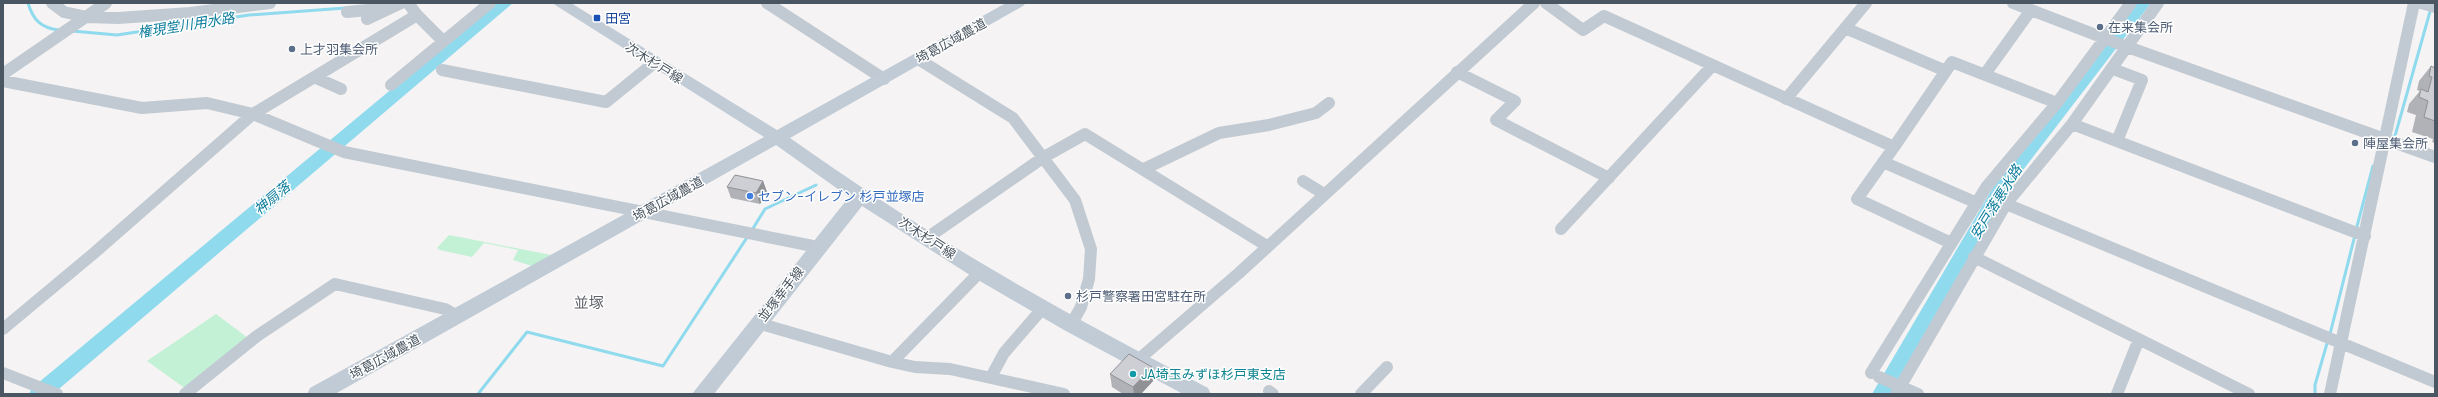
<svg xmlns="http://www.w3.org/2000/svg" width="2438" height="397" viewBox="0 0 2438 397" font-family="'DM Sans','Noto Sans JP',sans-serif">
  <rect width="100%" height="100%" fill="#f5f3f3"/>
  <path fill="#c3f1d5" d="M 449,235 L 551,255 L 532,266 L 513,260 L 518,250 L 484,243 L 472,257 L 440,250 L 437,248 Z
    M 216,314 L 248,338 L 186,389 L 147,361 Z"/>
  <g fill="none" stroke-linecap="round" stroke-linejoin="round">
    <path stroke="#90daee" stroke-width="3" d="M 28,3 C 33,20 41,28 59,30
      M 72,31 L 117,35 L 249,15 L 345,8
      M 2391,137 L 2395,136 L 2431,8
      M 752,230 L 765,209 L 816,185
      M 2356,230 L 2373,166
      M 2330,334 L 2355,235
      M 478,394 L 527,332 L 663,366 L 748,236
      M 2315,394 L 2315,385 L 2328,340"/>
    <path fill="#90daee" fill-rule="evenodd" d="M 495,3 L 513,3 L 53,394 L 29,394 L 32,388 Z
      M 2135,3 L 2151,3 L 2010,187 L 1893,394 L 1872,394 L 1998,179 Z"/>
    <path stroke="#c1cad2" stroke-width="12" d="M 52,3 L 64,12 L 87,17 L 118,18 L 190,13 L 270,3
      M 767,3 L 884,79
      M 1546,3 L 1583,30 L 1604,16 L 1894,147 L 1952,62 L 2057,103 L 2131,3
      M 2013,3 L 2122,45 L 2435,157
      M 2421,3 L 2435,7
      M 347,12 L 368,10 L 389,3
      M 417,15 L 443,41
      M 367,19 L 401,3
      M 1845,28 L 1946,71
      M 918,59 L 1013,118 L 1075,200 L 1091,249 L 1089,279 L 1081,307 L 1071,325
      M 2113,69 L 2142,80 L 2117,141
      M 442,70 L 606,102 L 654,63
      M 1457,72 L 1515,101 L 1496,120 L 1609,178
      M 3,74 L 106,3
      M 1985,74 L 2031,10
      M 314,77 L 341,89
      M 3,81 L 142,108 L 207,103 L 253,114 L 344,152 L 818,247
      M 391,85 L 490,3
      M 1786,99 L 1866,3
      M 2072,124 L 2365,236
      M 1894,147 L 1857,199 L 1951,243
      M 1883,162 L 1977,203
      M 1144,169 L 1219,133 L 1269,125 L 1316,113 L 1329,103
      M 1303,181 L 1324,194
      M 2006,204 L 2435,382
      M 1561,229 L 1713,65
      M 927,238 L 1044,157 L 1085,134 L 1267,246
      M 1974,257 L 2249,394
      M 758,323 L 892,362 L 915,367 L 950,369 L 1064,394
      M 3,329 L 93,254 L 253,114 L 417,15 L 408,3
      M 1138,360 L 1239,273 L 1534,3
      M 892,362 L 980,272
      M 3,373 L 57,394
      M 1871,373 L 1987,186 L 2057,103
      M 991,377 L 1004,353 L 1042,309
      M 1879,377 L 1918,394
      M 1269,391 L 1273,394
      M 185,394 L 257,336 L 335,284 L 445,309 L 457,316
      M 1361,394 L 1387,367
      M 1896,394 L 2006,204 L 2072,124 L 2158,3
      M 2117,394 L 2139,339
      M 2330,394 L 2414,3"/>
    <path fill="#c1cbd6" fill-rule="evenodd" d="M 552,3 L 571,3 L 777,130 L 1006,3 L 1026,3 L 1023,6 L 790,138 C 854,183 920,227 988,267 C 1060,310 1134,349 1208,388 L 1211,394 L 1183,394 L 1064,330 L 973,277 L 862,206 L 714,394 L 692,394 L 849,197 L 776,145 L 335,394 L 307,394 L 310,388 L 764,137 Z"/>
  </g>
  <path fill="#b0b2b7" d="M 2431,66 L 2435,68 L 2435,143 L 2432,142 L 2433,139 L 2412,132 L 2416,115 L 2407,112 L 2409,104 L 2420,91 L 2417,90 L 2419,81 Z
    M 763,181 L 767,192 L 760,204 L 731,198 L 727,187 Z
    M 1110,374 L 1153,381 L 1141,394 L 1123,394 L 1112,387 Z"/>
  <path fill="#909195" d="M 763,181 L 767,192 L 760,204 L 756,193 Z
    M 1152,367 L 1153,381 L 1141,394 L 1134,394 L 1133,387 Z"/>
  <path fill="#cdcfd5" stroke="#909195" d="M 2431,66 L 2435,68 L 2435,121 L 2424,117 L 2428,101 L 2419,97 L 2421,89 L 2428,92 L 2432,77 L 2429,76 Z
    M 735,175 L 763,181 L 756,193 L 727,187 Z
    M 1129,354 L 1152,367 L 1133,387 L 1110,374 Z"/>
  <rect fill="#1a4fb4" stroke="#fff" stroke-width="1.5" x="593" y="14" width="8" height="8" rx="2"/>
  <g fill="#5c6f8a" stroke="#fff" stroke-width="1.5">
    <circle cx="2100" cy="27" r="4"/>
    <circle cx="292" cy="49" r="4"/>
    <circle cx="2355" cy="143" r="4"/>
    <circle cx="1068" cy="296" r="4"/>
  </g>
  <circle fill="#3f7fe0" stroke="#fff" stroke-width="1.5" cx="750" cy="196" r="4"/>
  <circle fill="#0f9aa8" stroke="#fff" stroke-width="1.5" cx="1133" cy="374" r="4"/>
  <g text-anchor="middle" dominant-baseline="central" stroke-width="3" stroke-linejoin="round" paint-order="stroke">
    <g font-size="13" fill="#164399" stroke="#fff" text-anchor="start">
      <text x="605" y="18">田宮</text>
    </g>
    <g font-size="13" fill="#4e5e75" stroke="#fff" text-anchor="start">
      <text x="2108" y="27">在来集会所</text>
      <text x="300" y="49">上才羽集会所</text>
      <text x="2363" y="143">陣屋集会所</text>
      <text x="1076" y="296">杉戸警察署田宮駐在所</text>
    </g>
    <g font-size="13" fill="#4a5661" stroke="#fff">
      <text transform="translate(951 41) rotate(-29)">埼葛広域農道</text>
      <text transform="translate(654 63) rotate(32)">次木杉戸線</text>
      <text transform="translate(668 199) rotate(-29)">埼葛広域農道</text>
      <text transform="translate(927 238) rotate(33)">次木杉戸線</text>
      <text transform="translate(781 294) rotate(-52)">並塚幸手線</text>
      <text transform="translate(385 357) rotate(-29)">埼葛広域農道</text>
    </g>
    <g font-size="13" fill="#366cbe" stroke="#fff" text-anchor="start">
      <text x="758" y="196">セブン-イレブン 杉戸並塚店</text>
    </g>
    <g font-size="13" fill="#0d838f" stroke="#fff" text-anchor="start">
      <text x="1141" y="374">JA埼玉みずほ杉戸東支店</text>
    </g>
    <g font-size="14" font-style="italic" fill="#0c7c9b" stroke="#fff">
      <text transform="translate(186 25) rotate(-9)">権現堂川用水路</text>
      <text transform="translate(272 198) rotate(-40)">神扇落</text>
      <text transform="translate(1996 202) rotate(-58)">安戸落悪水路</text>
    </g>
    <g font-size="15" fill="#5f6368" stroke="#fff">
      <text x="589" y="303">並塚</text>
    </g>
  </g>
  <rect width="2438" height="397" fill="none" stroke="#4a5661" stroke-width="8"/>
</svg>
